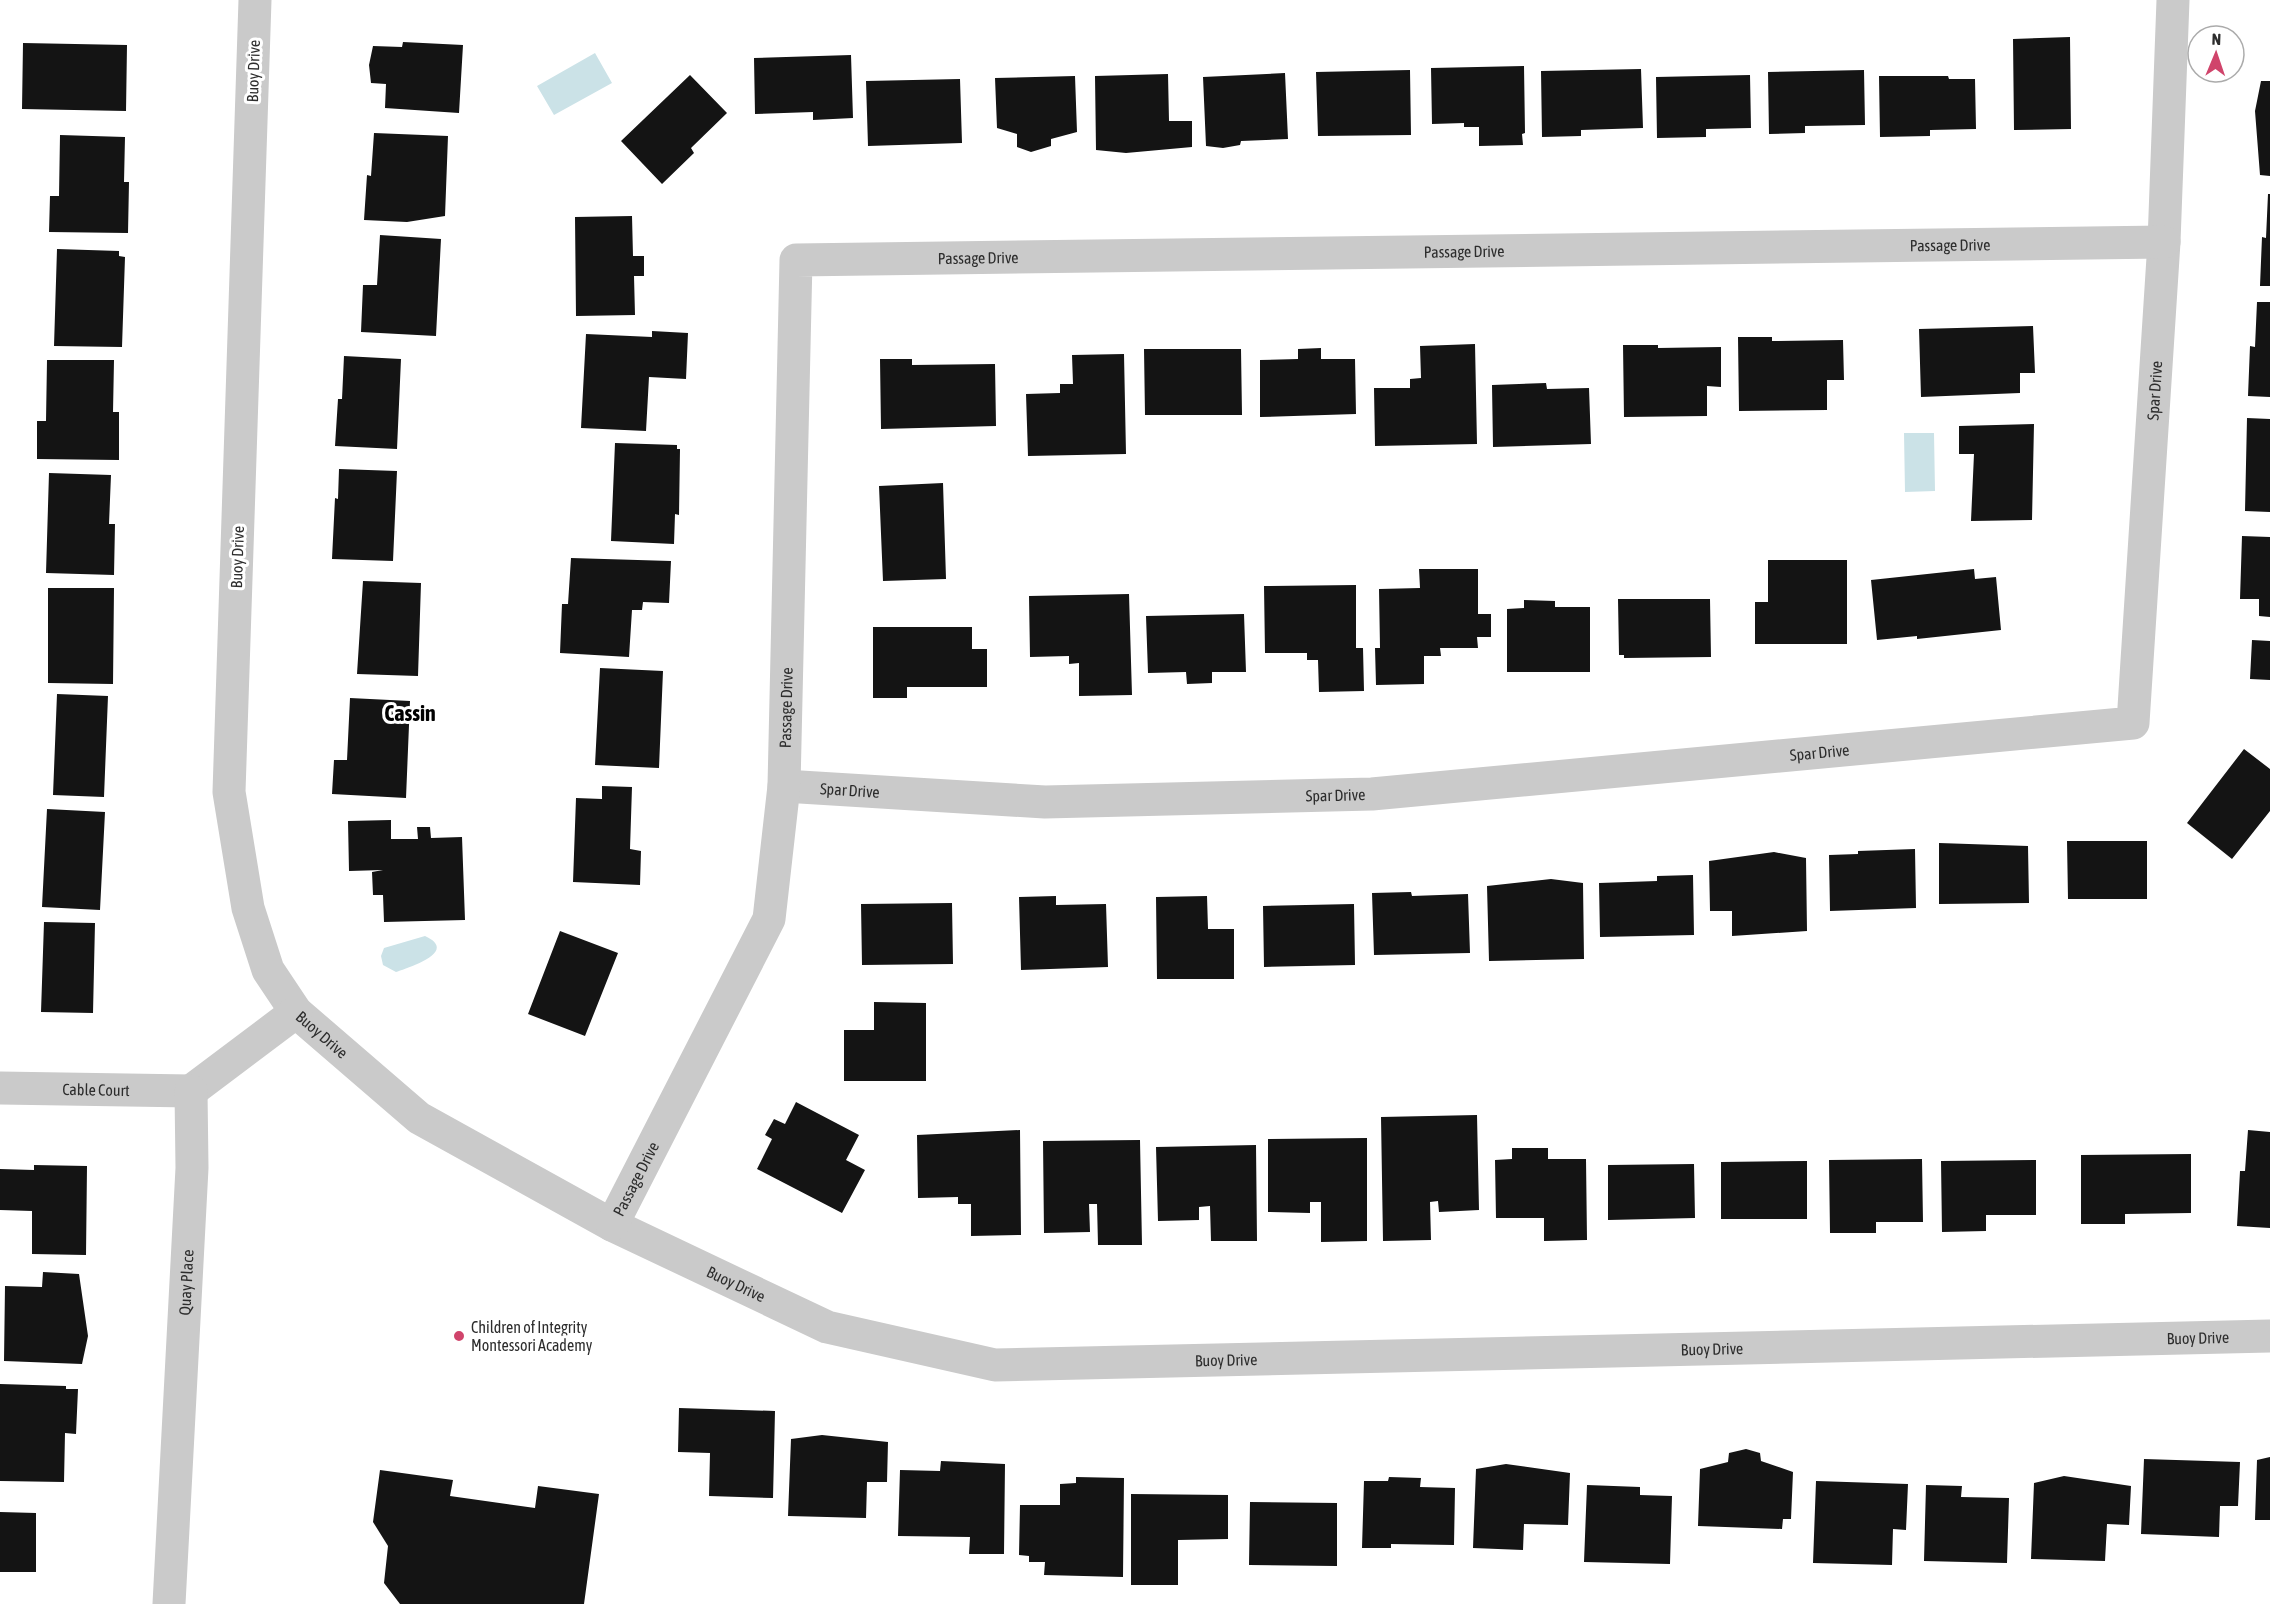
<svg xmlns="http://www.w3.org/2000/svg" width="2270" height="1604" viewBox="0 0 2270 1604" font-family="'Asap Condensed',sans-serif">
  <rect width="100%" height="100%" fill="#fff"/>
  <path fill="#cbe2e7" d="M 595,53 L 612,83 L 554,115 L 537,86 Z
    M 1904,433 L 1934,433 L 1935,491 L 1905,492 Z
    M 425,936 C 460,952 407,968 396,972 L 383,965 L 381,956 L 384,948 Z"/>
  <path fill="#141414" d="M 2070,37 L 2071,129 L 2014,130 L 2013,39 Z
    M 403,42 L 463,45 L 459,113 L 385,108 L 386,84 L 371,83 L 369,65 L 373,46 L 402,47 Z
    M 23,43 L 127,45 L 126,111 L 22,109 Z
    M 851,55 L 853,118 L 813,120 L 813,112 L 755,114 L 754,58 Z
    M 1524,66 L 1525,133 L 1522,134 L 1523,145 L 1479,146 L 1479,127 L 1464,127 L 1464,123 L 1432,124 L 1431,68 Z
    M 1641,69 L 1643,128 L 1581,130 L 1581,136 L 1542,137 L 1541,71 Z
    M 1410,70 L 1411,135 L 1318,136 L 1316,72 Z
    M 1864,70 L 1865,125 L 1805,126 L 1805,133 L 1769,134 L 1768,72 Z
    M 1285,73 L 1288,139 L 1241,141 L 1240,145 L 1223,148 L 1206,146 L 1203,77 Z
    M 1168,74 L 1169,121 L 1192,121 L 1192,147 L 1126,153 L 1096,150 L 1095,76 Z
    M 690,75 L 727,113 L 691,148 L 694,153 L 662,184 L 621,141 Z
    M 1750,75 L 1751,128 L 1706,129 L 1706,137 L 1657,138 L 1656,77 Z
    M 1075,76 L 1077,132 L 1051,139 L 1051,146 L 1031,152 L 1017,147 L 1017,134 L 997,128 L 995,78 Z
    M 1879,76 L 1948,76 L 1949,79 L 1975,79 L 1976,129 L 1930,130 L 1930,136 L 1880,137 Z
    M 960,79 L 962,143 L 868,146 L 866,81 Z
    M 2261,81 L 2270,81 L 2270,176 L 2260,175 L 2255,111 Z
    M 374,133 L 448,136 L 445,216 L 407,222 L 364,220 L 367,175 L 371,176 Z
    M 60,135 L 125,137 L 124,182 L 129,182 L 128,233 L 49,232 L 50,196 L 59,196 Z
    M 2268,194 L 2270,194 L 2270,286 L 2260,286 L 2262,237 L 2266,238 Z
    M 632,216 L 633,256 L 644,256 L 644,276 L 634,276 L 635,315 L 576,316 L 575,217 Z
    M 380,235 L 441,239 L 436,336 L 361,332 L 363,285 L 377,285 Z
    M 57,249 L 119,251 L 119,256 L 125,257 L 122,347 L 54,346 Z
    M 2257,302 L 2270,302 L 2270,397 L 2248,396 L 2250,346 L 2255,347 Z
    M 2033,326 L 2035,373 L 2020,373 L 2020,393 L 1921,397 L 1919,329 Z
    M 652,331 L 688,333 L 686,379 L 649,377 L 646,431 L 581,428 L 586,334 L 652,337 Z
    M 1738,337 L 1772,337 L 1772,341 L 1843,340 L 1844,380 L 1827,380 L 1827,410 L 1739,411 Z
    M 1475,344 L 1477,444 L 1375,446 L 1374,388 L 1410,388 L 1410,379 L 1421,378 L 1420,346 Z
    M 1623,345 L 1658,345 L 1658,348 L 1721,347 L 1721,387 L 1707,386 L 1707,416 L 1624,417 Z
    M 1321,348 L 1321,359 L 1355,359 L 1356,414 L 1260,417 L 1260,360 L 1298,359 L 1298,349 Z
    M 1144,349 L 1241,349 L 1242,415 L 1145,415 Z
    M 1124,354 L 1126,454 L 1028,456 L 1026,394 L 1060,393 L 1060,384 L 1073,384 L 1072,355 Z
    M 344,356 L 401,359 L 397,449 L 335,446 L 338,399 L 342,399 Z
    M 880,359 L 912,359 L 912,365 L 995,364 L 996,426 L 881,429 Z
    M 47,360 L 114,360 L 113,412 L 119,412 L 119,460 L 37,459 L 37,421 L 46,421 Z
    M 1546,383 L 1547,389 L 1589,388 L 1591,444 L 1493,447 L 1492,385 Z
    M 2247,418 L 2270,419 L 2270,512 L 2245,511 Z
    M 2034,424 L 2032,520 L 1971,521 L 1974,454 L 1959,454 L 1959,426 Z
    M 615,443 L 677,445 L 677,449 L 680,449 L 679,515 L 675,514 L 674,544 L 611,541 Z
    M 339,469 L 397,471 L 393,561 L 332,559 L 335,498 L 338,499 Z
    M 49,473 L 111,475 L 109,524 L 115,524 L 114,575 L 46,573 Z
    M 943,483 L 946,579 L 883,581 L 879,486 Z
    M 2242,536 L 2270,537 L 2270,617 L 2259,616 L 2259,599 L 2240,599 Z
    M 571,558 L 671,561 L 669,603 L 643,602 L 642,610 L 632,610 L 629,657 L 560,653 L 562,604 L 568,604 Z
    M 1768,560 L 1847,560 L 1847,644 L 1755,644 L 1755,602 L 1768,602 Z
    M 1419,569 L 1478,569 L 1478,614 L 1491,614 L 1491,637 L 1477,637 L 1478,648 L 1440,648 L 1441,656 L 1424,656 L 1424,684 L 1376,685 L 1375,648 L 1380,648 L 1379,589 L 1420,588 Z
    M 1974,569 L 1975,579 L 1996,577 L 2001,630 L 1917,639 L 1917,636 L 1877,640 L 1871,580 Z
    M 363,581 L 421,583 L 418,676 L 357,674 Z
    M 1356,585 L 1356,648 L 1363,648 L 1364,691 L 1319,692 L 1318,660 L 1307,660 L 1307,653 L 1265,653 L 1264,586 Z
    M 48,588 L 114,588 L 113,684 L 48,683 Z
    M 1129,594 L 1132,695 L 1079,696 L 1079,663 L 1069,664 L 1069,656 L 1030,657 L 1029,596 Z
    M 1618,599 L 1710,599 L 1711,657 L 1624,658 L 1624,655 L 1619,655 Z
    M 1524,600 L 1555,601 L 1555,607 L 1590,607 L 1590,672 L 1507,672 L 1507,609 L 1524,608 Z
    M 1244,614 L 1246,672 L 1212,672 L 1212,683 L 1187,684 L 1186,672 L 1148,673 L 1146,616 Z
    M 873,627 L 972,627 L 972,649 L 987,649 L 987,687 L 907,687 L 907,698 L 873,698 Z
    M 2252,640 L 2270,641 L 2270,680 L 2250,679 Z
    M 600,668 L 663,671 L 659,768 L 595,765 Z
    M 57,694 L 108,696 L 104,797 L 53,795 Z
    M 350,698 L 410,701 L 406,798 L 332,794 L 334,760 L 347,760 Z
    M 2244,749 L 2270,769 L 2270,811 L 2232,859 L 2187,823 Z
    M 602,786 L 632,787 L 630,849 L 641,851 L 640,885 L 573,882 L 576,798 L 602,799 Z
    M 47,809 L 105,812 L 100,910 L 42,907 Z
    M 391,820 L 391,839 L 418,839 L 417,827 L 430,827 L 431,838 L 462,837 L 465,920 L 384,922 L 383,895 L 373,895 L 372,872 L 383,870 L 349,871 L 348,821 Z
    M 2067,841 L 2147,841 L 2147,899 L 2068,899 Z
    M 1939,843 L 2028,846 L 2029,903 L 1939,904 Z
    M 1915,849 L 1916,908 L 1830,911 L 1829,855 L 1858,854 L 1858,851 Z
    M 1774,852 L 1806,858 L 1807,931 L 1732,936 L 1732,911 L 1710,911 L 1709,861 Z
    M 1693,875 L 1694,935 L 1600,937 L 1599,883 L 1657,881 L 1657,876 Z
    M 1551,879 L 1583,883 L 1584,959 L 1489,961 L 1487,886 Z
    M 1411,892 L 1412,896 L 1468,894 L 1470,953 L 1374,955 L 1372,893 Z
    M 1056,896 L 1056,905 L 1106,904 L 1108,967 L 1021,970 L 1019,897 Z
    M 1207,896 L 1208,929 L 1234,929 L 1234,979 L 1157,979 L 1156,897 Z
    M 952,903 L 953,964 L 862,965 L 861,904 Z
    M 1354,904 L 1355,965 L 1264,967 L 1263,906 Z
    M 44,922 L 95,923 L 93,1013 L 41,1012 Z
    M 560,931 L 618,953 L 585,1036 L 528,1014 Z
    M 874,1002 L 926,1003 L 926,1081 L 844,1081 L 844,1030 L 874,1030 Z
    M 796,1102 L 859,1135 L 846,1160 L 865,1170 L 842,1213 L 757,1169 L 772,1139 L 765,1135 L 774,1119 L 785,1124 Z
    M 1477,1115 L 1479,1210 L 1439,1212 L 1438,1201 L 1430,1202 L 1431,1240 L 1383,1241 L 1381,1117 Z
    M 1020,1130 L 1021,1235 L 971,1236 L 971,1204 L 958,1204 L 958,1197 L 918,1198 L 917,1135 Z
    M 2248,1130 L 2270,1132 L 2270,1228 L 2237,1226 L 2240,1171 L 2245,1171 Z
    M 1367,1138 L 1367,1241 L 1321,1242 L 1321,1202 L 1310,1202 L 1310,1213 L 1268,1212 L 1268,1139 Z
    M 1140,1140 L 1142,1245 L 1098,1245 L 1097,1204 L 1089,1204 L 1090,1232 L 1044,1233 L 1043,1141 Z
    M 1256,1145 L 1257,1241 L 1211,1241 L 1210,1206 L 1199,1207 L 1199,1220 L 1158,1221 L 1156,1147 Z
    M 1512,1148 L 1548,1148 L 1548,1159 L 1586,1159 L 1587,1240 L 1544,1241 L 1544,1218 L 1496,1218 L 1495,1160 L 1512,1159 Z
    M 2191,1154 L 2191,1213 L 2125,1214 L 2125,1224 L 2081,1224 L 2081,1155 Z
    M 1922,1159 L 1923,1222 L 1876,1222 L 1876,1233 L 1830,1233 L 1829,1160 Z
    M 2036,1160 L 2036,1215 L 1986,1215 L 1986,1231 L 1942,1232 L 1941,1161 Z
    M 1807,1161 L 1807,1219 L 1721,1219 L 1721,1162 Z
    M 1694,1164 L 1695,1218 L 1608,1220 L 1608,1165 Z
    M 34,1165 L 87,1166 L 86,1255 L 32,1254 L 32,1211 L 0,1210 L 0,1169 L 34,1170 Z
    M 43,1272 L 79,1274 L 88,1336 L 82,1364 L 4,1361 L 5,1286 L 42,1287 Z
    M 0,1384 L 66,1386 L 66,1389 L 78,1389 L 76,1434 L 65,1433 L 64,1482 L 0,1481 Z
    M 679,1408 L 775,1411 L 773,1498 L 709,1496 L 710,1453 L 678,1452 Z
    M 822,1435 L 888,1442 L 887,1482 L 867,1482 L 866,1518 L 788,1516 L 791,1439 Z
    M 1746,1449 L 1760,1453 L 1761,1461 L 1793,1472 L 1791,1519 L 1783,1519 L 1782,1529 L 1698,1526 L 1700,1469 L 1728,1462 L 1729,1453 Z
    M 2270,1457 L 2270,1520 L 2255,1520 L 2257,1460 Z
    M 2144,1459 L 2240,1462 L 2238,1506 L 2220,1506 L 2219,1537 L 2141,1534 Z
    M 941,1461 L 1005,1464 L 1004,1554 L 969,1554 L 970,1537 L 898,1536 L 900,1470 L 940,1471 Z
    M 1506,1464 L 1570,1473 L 1568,1525 L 1524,1524 L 1523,1550 L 1473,1548 L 1476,1469 Z
    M 380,1470 L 453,1480 L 450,1496 L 535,1508 L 538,1486 L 599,1494 L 584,1604 L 400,1604 L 384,1583 L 388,1546 L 373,1522 Z
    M 2064,1476 L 2131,1486 L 2129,1525 L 2107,1524 L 2105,1561 L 2031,1559 L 2034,1483 Z
    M 1076,1477 L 1124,1478 L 1123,1577 L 1044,1575 L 1045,1562 L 1029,1562 L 1029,1556 L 1019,1555 L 1020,1505 L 1060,1505 L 1060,1484 L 1076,1483 Z
    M 1389,1477 L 1421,1478 L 1420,1487 L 1455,1488 L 1454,1545 L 1391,1544 L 1391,1548 L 1362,1548 L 1364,1481 L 1388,1481 Z
    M 1816,1481 L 1908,1484 L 1906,1530 L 1893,1529 L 1892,1565 L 1813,1563 Z
    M 1587,1485 L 1640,1487 L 1640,1495 L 1672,1496 L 1670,1564 L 1584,1562 Z
    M 1926,1485 L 1962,1486 L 1961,1497 L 2009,1498 L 2007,1563 L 1924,1561 Z
    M 1131,1494 L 1228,1495 L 1228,1539 L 1178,1540 L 1178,1585 L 1131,1585 Z
    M 1250,1502 L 1337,1503 L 1337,1566 L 1249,1565 Z
    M 0,1512 L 36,1513 L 36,1572 L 0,1572 Z"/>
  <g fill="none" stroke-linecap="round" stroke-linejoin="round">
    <g stroke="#cacaca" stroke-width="33">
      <path id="s1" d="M 255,0 L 229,792 L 248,908 L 268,970 L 296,1012 L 419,1118 L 612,1225 L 827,1327 L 995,1365 L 2270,1336"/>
      <path id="s2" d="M 784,786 L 1045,802 L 1372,794 L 2133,723 L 2164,242 L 2173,0"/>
      <path id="s3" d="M 0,1088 L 191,1091"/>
      <path d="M 191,1091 L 296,1012"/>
      <path id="s4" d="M 612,1225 L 769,919 L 784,786 L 796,260 L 2164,242"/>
      <path id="s5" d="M 169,1604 L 192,1168 L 191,1091"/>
    </g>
  </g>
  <circle fill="#d0446b" stroke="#fff" stroke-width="2" cx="459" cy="1336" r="6"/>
  <g text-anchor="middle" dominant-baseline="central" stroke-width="6" stroke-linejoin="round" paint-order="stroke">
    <g font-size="16" fill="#2d2d2d" stroke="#fff">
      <text transform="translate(253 71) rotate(-88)">Buoy Drive</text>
      <text stroke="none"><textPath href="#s4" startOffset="2158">Passage Drive</textPath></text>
      <text stroke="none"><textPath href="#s4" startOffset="1672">Passage Drive</textPath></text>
      <text stroke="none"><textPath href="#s4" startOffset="1186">Passage Drive</textPath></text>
      <text stroke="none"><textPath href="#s2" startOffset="1686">Spar Drive</textPath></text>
      <text transform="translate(237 557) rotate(-88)">Buoy Drive</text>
      <text stroke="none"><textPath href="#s4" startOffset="556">Passage Drive</textPath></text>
      <text stroke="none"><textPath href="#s2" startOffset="1038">Spar Drive</textPath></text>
      <text stroke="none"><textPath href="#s2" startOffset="66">Spar Drive</textPath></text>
      <text stroke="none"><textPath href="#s2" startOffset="552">Spar Drive</textPath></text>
      <text stroke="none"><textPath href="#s1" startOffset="1060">Buoy Drive</textPath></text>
      <text stroke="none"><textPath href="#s3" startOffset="96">Cable Court</textPath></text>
      <text stroke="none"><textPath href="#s4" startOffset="52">Passage Drive</textPath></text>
      <text stroke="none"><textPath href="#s5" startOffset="322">Quay Place</textPath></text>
      <text stroke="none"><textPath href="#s1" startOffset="1546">Buoy Drive</textPath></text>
      <text stroke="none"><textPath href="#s1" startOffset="3022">Buoy Drive</textPath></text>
      <text stroke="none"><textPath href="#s1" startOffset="2536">Buoy Drive</textPath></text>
      <text stroke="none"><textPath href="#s1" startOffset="2050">Buoy Drive</textPath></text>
    </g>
    <g font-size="16" fill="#2d2d2d" stroke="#fff" text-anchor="start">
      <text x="471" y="1327">Children of Integrity<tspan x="471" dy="18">Montessori Academy</tspan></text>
    </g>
    <g font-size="22" font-weight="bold" fill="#000" stroke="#fff">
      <text x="410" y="713">Cassin</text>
    </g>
  </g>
  <g transform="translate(2216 54) rotate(2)"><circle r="28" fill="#ffffff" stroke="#ababab" stroke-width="1.5"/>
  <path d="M0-4.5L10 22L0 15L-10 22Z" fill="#d0446b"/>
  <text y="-9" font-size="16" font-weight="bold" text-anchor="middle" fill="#2d2d2d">N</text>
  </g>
</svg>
